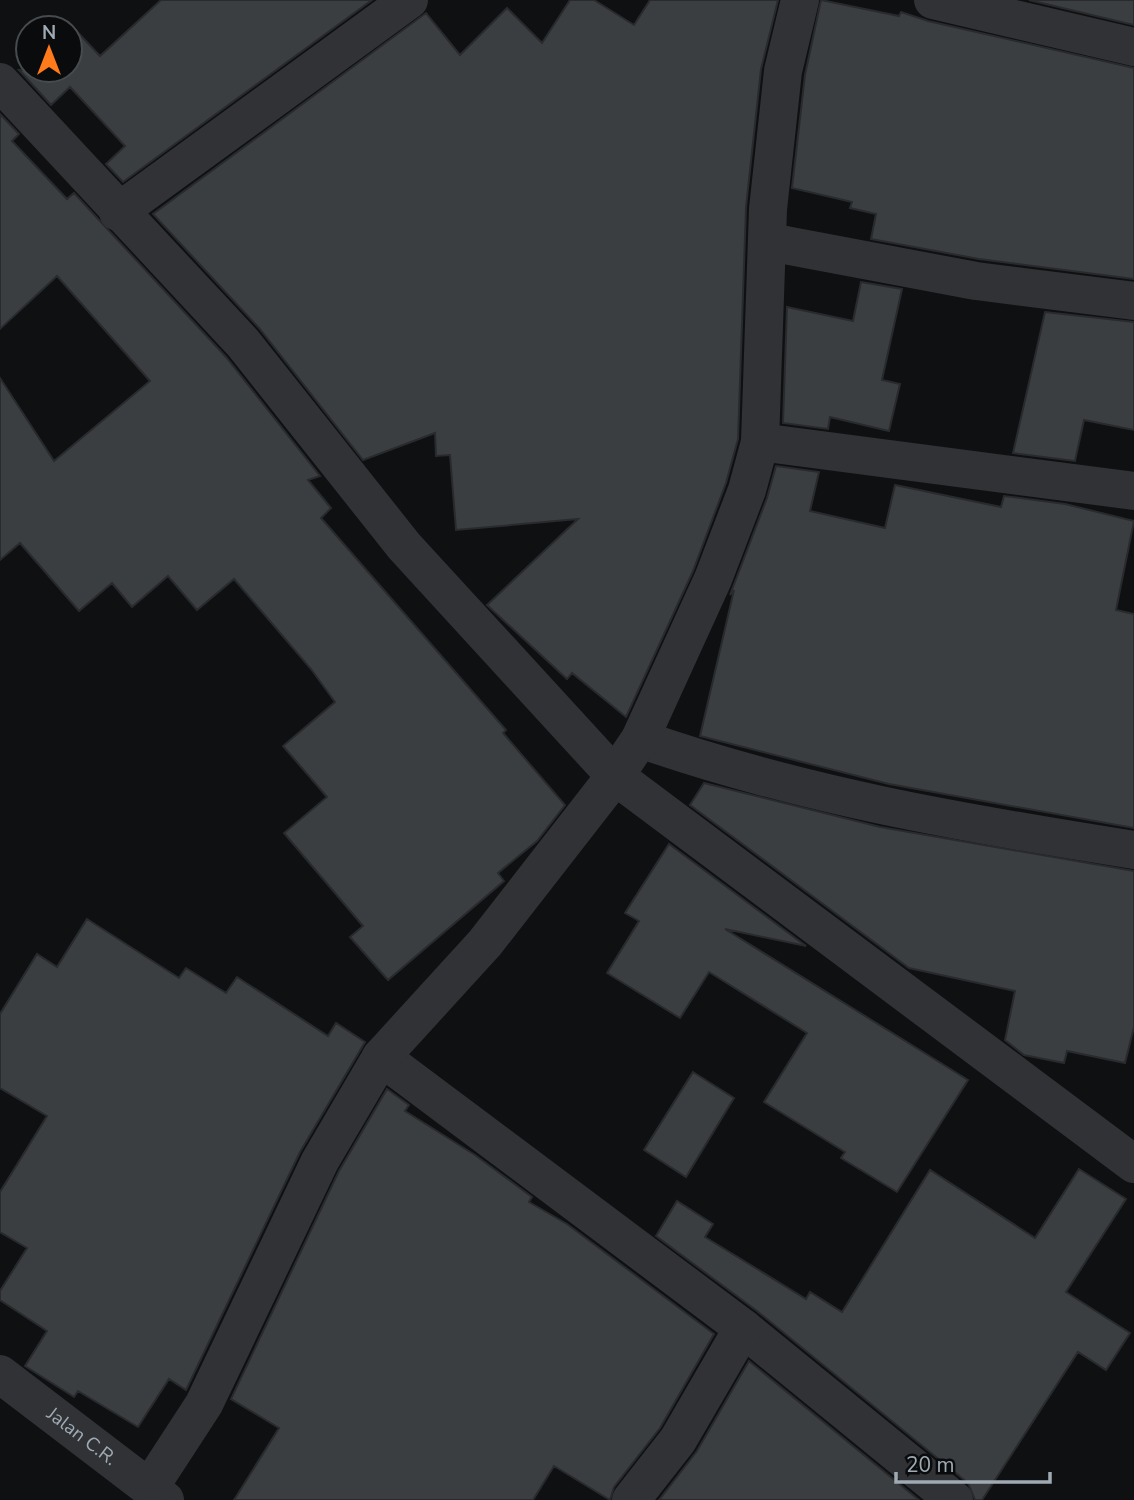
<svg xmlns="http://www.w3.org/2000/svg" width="1134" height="1500" viewBox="0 0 1134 1500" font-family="'Nunito Sans',sans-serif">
  <rect width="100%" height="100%" fill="#0f1011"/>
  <path fill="#3b3e41" stroke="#292a2d" stroke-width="2" d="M 161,0 L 372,0 L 123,182 L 106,164 L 125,146 L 70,87 L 51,105 L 19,70 L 70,70 L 70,24 L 100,56 Z
    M 570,0 L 594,0 L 634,25 L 650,0 L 778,0 L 761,69 L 746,207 L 738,439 L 726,483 L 693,571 L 626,717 L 572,673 L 567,679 L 487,605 L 578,519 L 456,530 L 450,455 L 436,456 L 435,433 L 363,460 L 259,328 L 153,214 L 426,13 L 460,55 L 507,8 L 542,43 Z
    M 821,0 L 899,16 L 901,12 L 928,21 L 1134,68 L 1134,279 L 979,259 L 871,239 L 876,214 L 850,208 L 852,202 L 792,188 L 805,75 Z
    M 1029,0 L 1134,0 L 1134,25 Z
    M 0,114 L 19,134 L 12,141 L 67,199 L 74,193 L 226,357 L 320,476 L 308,480 L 331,508 L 321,518 L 506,730 L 503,733 L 565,805 L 537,841 L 498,873 L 504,881 L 388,980 L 350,937 L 363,926 L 284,833 L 327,797 L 283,746 L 335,702 L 311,669 L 234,579 L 197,610 L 168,576 L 132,607 L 112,583 L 79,611 L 20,543 L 0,560 L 0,378 L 54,461 L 150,381 L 57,276 L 0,329 Z
    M 861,282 L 902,289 L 882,380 L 900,384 L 889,431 L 830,417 L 828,429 L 783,423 L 787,307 L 853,321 Z
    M 1045,312 L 1134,322 L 1134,430 L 1084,420 L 1075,461 L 1013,453 Z
    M 776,466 L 819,472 L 810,511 L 885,528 L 895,485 L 1001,507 L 1004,496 L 1065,504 L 1134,521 L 1116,610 L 1134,614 L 1134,828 L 889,784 L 700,736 L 734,590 L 730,595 L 767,498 Z
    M 704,783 L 880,827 L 1134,871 L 1134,1027 L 1125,1063 L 1067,1051 L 1064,1063 L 1024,1055 L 1005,1040 L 1015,991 L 909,968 L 690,805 Z
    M 669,844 L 806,946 L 725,929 L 968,1080 L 897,1192 L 841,1158 L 845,1152 L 764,1102 L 807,1033 L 709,972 L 680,1018 L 607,973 L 639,921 L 625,913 Z
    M 87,919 L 179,978 L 186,968 L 226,993 L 237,977 L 328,1036 L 336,1023 L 365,1042 L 300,1152 L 186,1390 L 169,1379 L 138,1427 L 78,1391 L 74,1397 L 25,1366 L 47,1331 L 0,1300 L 0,1291 L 27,1248 L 0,1232 L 0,1192 L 47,1116 L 0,1088 L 0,1014 L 37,954 L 57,967 Z
    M 693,1072 L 734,1098 L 686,1177 L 644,1150 Z
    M 387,1089 L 409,1105 L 405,1111 L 475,1155 L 532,1197 L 529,1202 L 567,1224 L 714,1334 L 660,1428 L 614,1487 L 610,1500 L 554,1466 L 533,1500 L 234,1500 L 279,1428 L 231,1399 L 339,1171 Z
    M 1079,1169 L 1126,1199 L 1066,1292 L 1130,1333 L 1106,1370 L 1078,1352 L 982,1500 L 975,1500 L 968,1483 L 757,1311 L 656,1236 L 677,1201 L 713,1224 L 705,1237 L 806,1299 L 810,1292 L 842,1312 L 930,1170 L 1035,1238 Z
    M 749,1361 L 919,1500 L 659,1500 L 697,1451 Z"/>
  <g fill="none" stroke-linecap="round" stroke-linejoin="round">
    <g stroke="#303236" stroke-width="38">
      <path d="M 933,0 L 1134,47"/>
      <path d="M 0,82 L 243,343 L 404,546 L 615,776 L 1134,1164"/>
      <path d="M 118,212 L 409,0"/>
      <path d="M 769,242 L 976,281 L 1134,301"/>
      <path d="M 760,442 L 1134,491"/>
      <path d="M 640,739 C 804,796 963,823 1134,850"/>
      <path d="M 381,1057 L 743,1328 L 954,1500"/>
      <path id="s1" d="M 0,1374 L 165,1500"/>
      <path d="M 150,1487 L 204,1404 L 320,1161 L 381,1057 L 485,943 L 615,776 L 640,739 L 713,579 L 747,490 L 760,442 L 768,209 L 783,71 L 800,0"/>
      <path d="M 631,1500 L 678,1440 L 743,1328"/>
    </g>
  </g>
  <g text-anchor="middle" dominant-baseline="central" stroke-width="7" stroke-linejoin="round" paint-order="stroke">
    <g font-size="19" fill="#9faab3" stroke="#0a0b0c">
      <text stroke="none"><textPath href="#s1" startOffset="103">Jalan C.R.</textPath></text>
    </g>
  </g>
  <g transform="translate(49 49)"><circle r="33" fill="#0a0b0c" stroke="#464b4f" stroke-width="2"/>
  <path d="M0-5L12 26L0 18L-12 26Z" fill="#fe7a1a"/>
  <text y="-10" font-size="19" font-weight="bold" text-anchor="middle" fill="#9faab3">N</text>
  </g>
  <path d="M896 1472v10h154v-10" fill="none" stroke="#9faab3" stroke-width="3.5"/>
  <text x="906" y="1472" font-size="21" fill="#9faab3" stroke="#0a0b0c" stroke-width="5" paint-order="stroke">20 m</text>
</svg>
